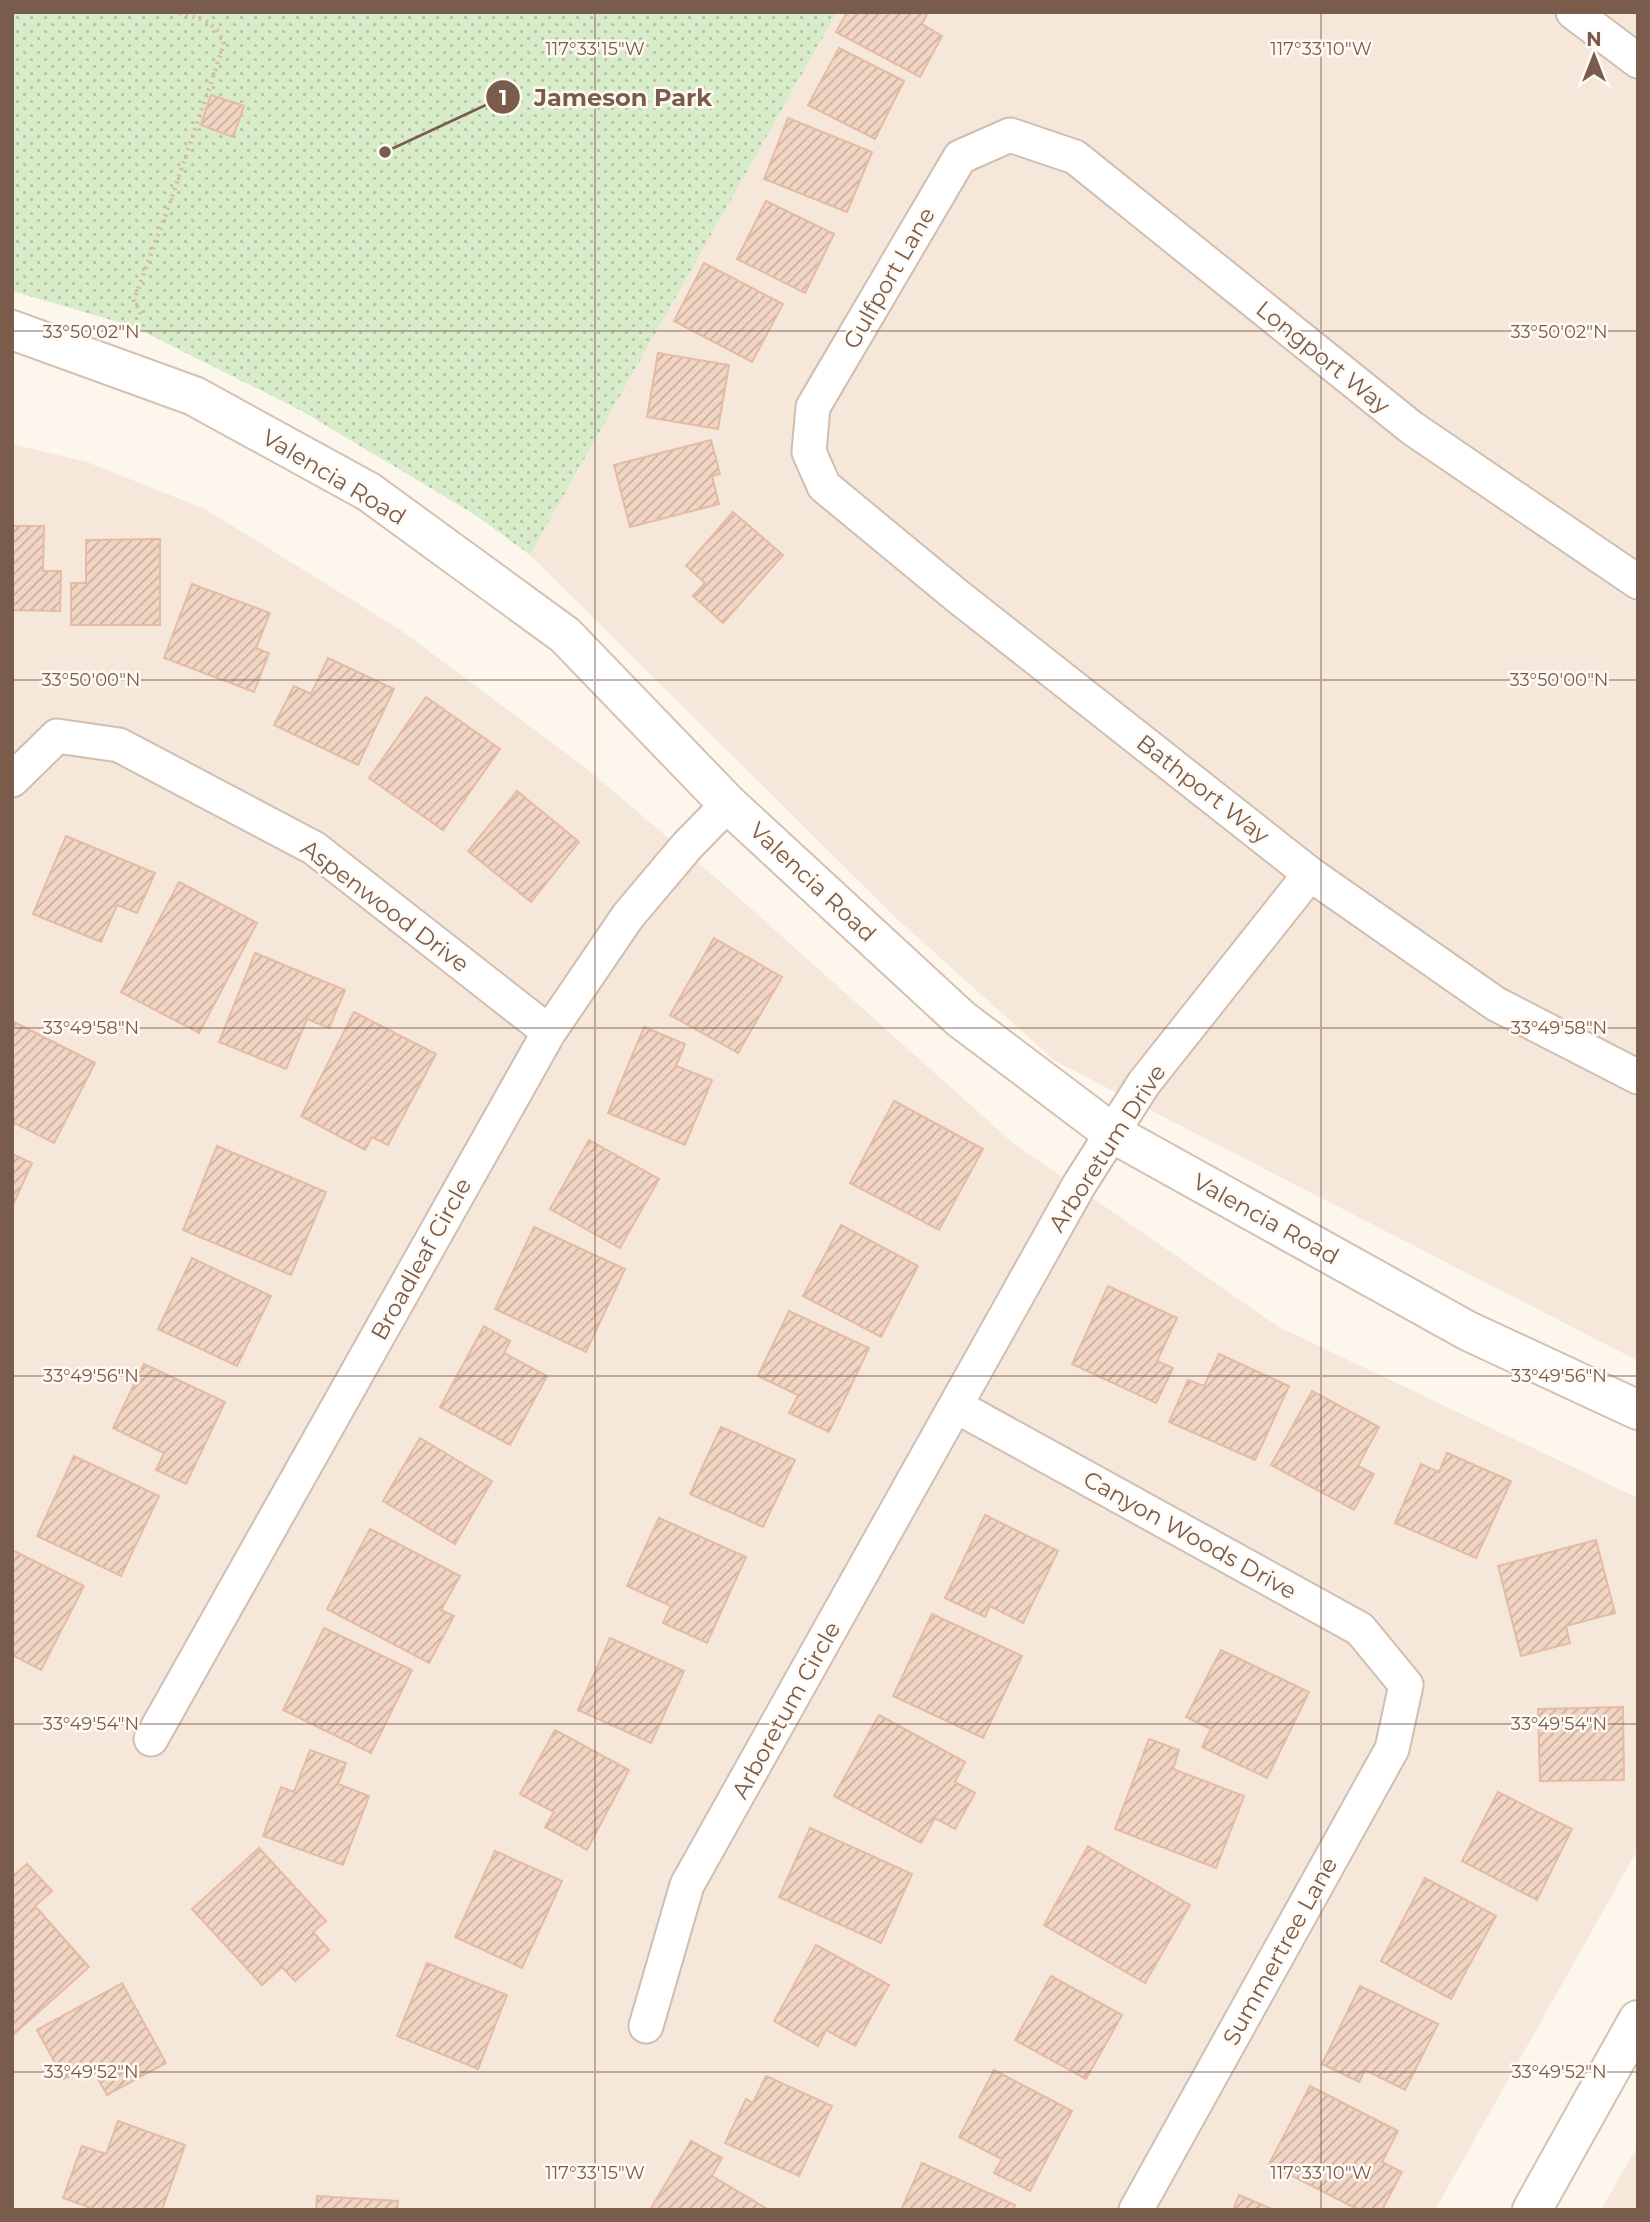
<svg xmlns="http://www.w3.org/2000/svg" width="1650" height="2222" viewBox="0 0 1650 2222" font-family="Montserrat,sans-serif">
  <defs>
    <pattern id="park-dots" width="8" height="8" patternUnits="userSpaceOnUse" patternTransform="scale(1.75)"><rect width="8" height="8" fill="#d8ecc9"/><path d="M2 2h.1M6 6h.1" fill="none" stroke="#b4c2a5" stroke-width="1.8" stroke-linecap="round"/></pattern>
    <pattern id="building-hatch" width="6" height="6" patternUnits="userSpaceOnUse" patternTransform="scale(1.75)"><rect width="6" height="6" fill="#f3d5c3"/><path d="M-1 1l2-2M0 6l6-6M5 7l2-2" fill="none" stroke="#cab0a1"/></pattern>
  </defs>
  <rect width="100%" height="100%" fill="#fdf6ec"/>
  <path fill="#f5e8da" d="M 837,12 L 1638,12 L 1638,1361 L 1055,1061 L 896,918 L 530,555 Z
    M 12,444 L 87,462 L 205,509 L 399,629 L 586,768 L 738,897 L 1013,1143 L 1279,1327 L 1638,1498 L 1638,1849 L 1435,2210 L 12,2210 Z
    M 1638,2145 L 1638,2210 L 1601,2210 Z"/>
  <path fill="url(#park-dots)" d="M 12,12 L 837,12 L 530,555 L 474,514 L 300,410 L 132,326 L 12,291 Z"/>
  <path fill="url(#building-hatch)" stroke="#e6bba3" stroke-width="2" d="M 847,12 L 928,12 L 922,24 L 942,36 L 920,77 L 836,32 Z
    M 839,48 L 904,81 L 875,139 L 808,105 Z
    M 211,95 L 244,106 L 233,137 L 201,125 Z
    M 788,118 L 872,152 L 847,212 L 764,179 Z
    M 766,201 L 834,234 L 805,293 L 737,259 Z
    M 704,263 L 783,304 L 752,362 L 674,321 Z
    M 658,353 L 729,365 L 718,429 L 647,417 Z
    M 711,440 L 720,474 L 712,476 L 719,504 L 630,527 L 614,465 Z
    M 733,512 L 783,555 L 723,623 L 693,596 L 705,583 L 686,566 Z
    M 12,526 L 44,526 L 43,571 L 61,571 L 60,611 L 12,610 Z
    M 160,539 L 160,625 L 71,625 L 71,583 L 86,583 L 86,540 Z
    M 192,584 L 270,613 L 256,648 L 269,653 L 254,692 L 164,658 Z
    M 328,658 L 394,689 L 358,765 L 274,725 L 294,686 L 311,694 Z
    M 426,697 L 500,749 L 443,830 L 369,778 Z
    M 517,791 L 579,842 L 531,902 L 468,851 Z
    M 66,836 L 155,873 L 137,913 L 117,905 L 101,942 L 33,914 Z
    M 179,882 L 257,923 L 199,1033 L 121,992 Z
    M 714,938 L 782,977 L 738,1053 L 670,1015 Z
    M 255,953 L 345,990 L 329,1028 L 307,1019 L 286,1069 L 219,1042 Z
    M 354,1012 L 436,1054 L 388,1145 L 372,1137 L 365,1150 L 301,1116 Z
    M 12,1021 L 95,1063 L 54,1143 L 12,1122 Z
    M 644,1027 L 685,1044 L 676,1066 L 712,1080 L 685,1145 L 608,1113 Z
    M 894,1101 L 983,1149 L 939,1230 L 850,1183 Z
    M 589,1140 L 659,1179 L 620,1248 L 550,1209 Z
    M 217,1146 L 326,1192 L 291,1275 L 183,1230 Z
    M 12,1154 L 32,1163 L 12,1207 Z
    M 841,1225 L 918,1266 L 881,1337 L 803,1296 Z
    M 534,1227 L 625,1269 L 586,1352 L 495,1309 Z
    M 192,1258 L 271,1296 L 237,1366 L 158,1329 Z
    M 1108,1286 L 1177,1318 L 1157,1361 L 1173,1368 L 1156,1403 L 1072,1364 Z
    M 789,1311 L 869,1348 L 829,1432 L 789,1413 L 798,1395 L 758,1376 Z
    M 484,1326 L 510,1341 L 504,1353 L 547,1376 L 510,1445 L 440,1407 Z
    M 1219,1354 L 1289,1386 L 1255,1460 L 1169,1422 L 1188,1380 L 1204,1386 Z
    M 144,1364 L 225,1402 L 186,1484 L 156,1470 L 164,1453 L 113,1428 Z
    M 1312,1391 L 1379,1427 L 1358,1466 L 1374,1474 L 1354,1510 L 1271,1465 Z
    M 721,1427 L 795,1460 L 763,1527 L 690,1494 Z
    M 420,1438 L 492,1481 L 455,1544 L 383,1501 Z
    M 1447,1453 L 1511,1481 L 1476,1558 L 1395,1523 L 1421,1464 L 1439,1472 Z
    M 74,1456 L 159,1496 L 121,1576 L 37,1536 Z
    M 985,1515 L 1058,1551 L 1023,1623 L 990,1606 L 985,1617 L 945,1598 Z
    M 659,1518 L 746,1557 L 707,1643 L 663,1623 L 671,1606 L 627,1586 Z
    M 370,1529 L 460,1576 L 441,1610 L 454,1616 L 429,1663 L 327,1609 Z
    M 1596,1540 L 1615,1613 L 1566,1626 L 1570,1643 L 1521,1656 L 1498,1566 Z
    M 12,1550 L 84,1586 L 41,1670 L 12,1655 Z
    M 932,1614 L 1022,1656 L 983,1738 L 893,1696 Z
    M 324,1628 L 412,1670 L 371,1753 L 283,1710 Z
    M 610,1638 L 684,1671 L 651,1743 L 578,1710 Z
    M 1221,1650 L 1309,1692 L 1267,1778 L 1202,1747 L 1211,1729 L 1186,1717 Z
    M 1623,1707 L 1624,1780 L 1540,1781 L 1538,1709 Z
    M 879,1715 L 965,1762 L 955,1782 L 975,1793 L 955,1829 L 935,1818 L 921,1843 L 834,1796 Z
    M 555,1730 L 629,1770 L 587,1850 L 545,1827 L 554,1812 L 520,1794 Z
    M 1149,1739 L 1179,1750 L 1173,1769 L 1244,1796 L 1216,1868 L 1115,1829 Z
    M 310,1750 L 346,1763 L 338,1784 L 369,1796 L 343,1865 L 263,1836 L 281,1787 L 294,1792 Z
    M 1498,1792 L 1572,1829 L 1537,1900 L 1462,1861 Z
    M 810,1828 L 912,1874 L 881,1943 L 779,1897 Z
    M 1088,1846 L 1190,1905 L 1145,1983 L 1044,1925 Z
    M 259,1848 L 326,1921 L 313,1932 L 329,1950 L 295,1981 L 282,1967 L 262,1985 L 192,1909 Z
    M 495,1851 L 562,1881 L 522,1968 L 455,1937 Z
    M 27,1864 L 52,1891 L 35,1906 L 89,1967 L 14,2034 L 12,2032 L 12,1925 L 15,1923 L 12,1920 L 12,1877 Z
    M 1425,1878 L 1496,1916 L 1451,1999 L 1381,1961 Z
    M 816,1945 L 889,1985 L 855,2046 L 826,2030 L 818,2046 L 774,2021 Z
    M 427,1963 L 507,1995 L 478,2069 L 397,2036 Z
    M 1051,1976 L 1122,2015 L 1086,2079 L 1015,2040 Z
    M 122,1983 L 166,2063 L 107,2095 L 90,2065 L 64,2079 L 37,2030 Z
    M 1360,1986 L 1438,2024 L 1405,2090 L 1365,2070 L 1359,2082 L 1322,2064 Z
    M 994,2070 L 1072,2111 L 1030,2191 L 994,2173 L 1002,2159 L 959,2137 Z
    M 766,2076 L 832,2106 L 799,2176 L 725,2143 L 746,2099 L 753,2103 Z
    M 1310,2086 L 1398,2131 L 1382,2162 L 1402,2172 L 1382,2210 L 1359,2210 L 1269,2164 Z
    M 118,2121 L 185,2145 L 162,2210 L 96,2210 L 63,2198 L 82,2146 L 106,2154 Z
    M 691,2141 L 722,2158 L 712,2176 L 769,2210 L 650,2210 Z
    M 922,2163 L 1015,2205 L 1013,2210 L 901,2210 Z
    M 1239,2195 L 1274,2210 L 1233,2210 Z
    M 317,2196 L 398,2201 L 397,2210 L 316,2210 Z"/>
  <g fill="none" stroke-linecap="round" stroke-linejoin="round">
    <g stroke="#d1beb0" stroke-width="37">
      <path id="street" d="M 1573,12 L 1638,61
        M 1638,582 L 1412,428 L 1075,157 L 1010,135 L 960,157 L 813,407 L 809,452 L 824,486 L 956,595 L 1310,874 L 1496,1004 L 1638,1077
        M 12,780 L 57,736 L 119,745 L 314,848 L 549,1032
        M 956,1406 L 1360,1629 L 1406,1685 L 1392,1749 L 1136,2210
        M 151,1739 L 549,1032 L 628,916 L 687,846 L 728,804
        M 646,2026 L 687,1885 L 1079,1185 L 1144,1083 L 1310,874"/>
    </g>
    <g stroke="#d6c0b0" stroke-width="42">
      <path id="secondary" d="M 12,330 L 194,396 L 369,492 L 565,635 L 728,804 L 961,1019 L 1112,1133 L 1468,1331 L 1638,1410
        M 1532,2210 L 1638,2020"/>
    </g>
    <path stroke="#d9b8a5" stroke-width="4.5" stroke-dasharray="2 5" stroke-linecap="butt" d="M 141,314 L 134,300 L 172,197 L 224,44 C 216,19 199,19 176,12"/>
    <use href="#street" stroke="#fff" stroke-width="33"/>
    <use href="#secondary" stroke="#fff" stroke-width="38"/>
  </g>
  <path fill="none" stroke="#7a5c4d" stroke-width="2" stroke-opacity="0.45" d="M 595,12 L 595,2210M 1321,12 L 1321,2210M 12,331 L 1638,331M 12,680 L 1638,680M 12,1028 L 1638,1028M 12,1376 L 1638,1376M 12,1724 L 1638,1724M 12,2072 L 1638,2072"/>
  <g text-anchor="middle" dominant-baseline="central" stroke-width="5" stroke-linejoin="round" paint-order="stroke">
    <g font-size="23" fill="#7a5c4d" stroke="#fffaf3">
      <text transform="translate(889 278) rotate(-60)">Gulfport Lane</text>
      <text transform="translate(1323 357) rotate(39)">Longport Way</text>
      <text transform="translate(334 477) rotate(31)">Valencia Road</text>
      <text transform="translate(1203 789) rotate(38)">Bathport Way</text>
      <text transform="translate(813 882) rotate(43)">Valencia Road</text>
      <text transform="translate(385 906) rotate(37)">Aspenwood Drive</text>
      <text transform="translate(1107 1148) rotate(-57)">Arboretum Drive</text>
      <text transform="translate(1266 1219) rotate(29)">Valencia Road</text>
      <text transform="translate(421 1259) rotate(-61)">Broadleaf Circle</text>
      <text transform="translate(1190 1535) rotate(29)">Canyon Woods Drive</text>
      <text transform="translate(786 1710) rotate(-61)">Arboretum Circle</text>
      <text transform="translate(1280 1951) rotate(-61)">Summertree Lane</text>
    </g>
  </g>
  <g font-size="18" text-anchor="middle" fill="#7a5c4d" stroke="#fffaf3" stroke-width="5" stroke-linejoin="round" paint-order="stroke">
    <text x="595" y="55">117°33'15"W</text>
    <text x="1321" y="55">117°33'10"W</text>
    <text x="91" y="338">33°50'02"N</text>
    <text x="1559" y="338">33°50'02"N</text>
    <text x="91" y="686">33°50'00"N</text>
    <text x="1559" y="686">33°50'00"N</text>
    <text x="91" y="1034">33°49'58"N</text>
    <text x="1559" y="1034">33°49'58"N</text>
    <text x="91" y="1382">33°49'56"N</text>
    <text x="1559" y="1382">33°49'56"N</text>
    <text x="91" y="1730">33°49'54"N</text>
    <text x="1559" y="1730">33°49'54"N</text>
    <text x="91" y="2078">33°49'52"N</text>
    <text x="1559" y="2078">33°49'52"N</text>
    <text x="595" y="2179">117°33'15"W</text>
    <text x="1321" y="2179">117°33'10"W</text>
  </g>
  <path fill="none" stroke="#7a5c4d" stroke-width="2.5" d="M385 152L503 97"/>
  <g fill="#7a5c4d" stroke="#fffaf3" stroke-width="2.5">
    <circle cx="385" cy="152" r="7"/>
    <circle cx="503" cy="97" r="18"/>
  </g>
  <g font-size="21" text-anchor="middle" font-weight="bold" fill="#fff">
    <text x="503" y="105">1</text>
  </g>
  <g font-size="24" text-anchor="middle" font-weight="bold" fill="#7a5c4d" stroke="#fffaf3" stroke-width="5" stroke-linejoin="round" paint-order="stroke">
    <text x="623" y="106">Jameson Park</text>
  </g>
  <rect width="1650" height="2222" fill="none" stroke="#7a5c4d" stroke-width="28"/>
  <g transform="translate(1594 56)" stroke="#fffaf3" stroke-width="5" paint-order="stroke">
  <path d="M0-5L12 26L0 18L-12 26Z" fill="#7a5c4d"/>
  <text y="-10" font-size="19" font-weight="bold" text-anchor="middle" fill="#7a5c4d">N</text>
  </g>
</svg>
